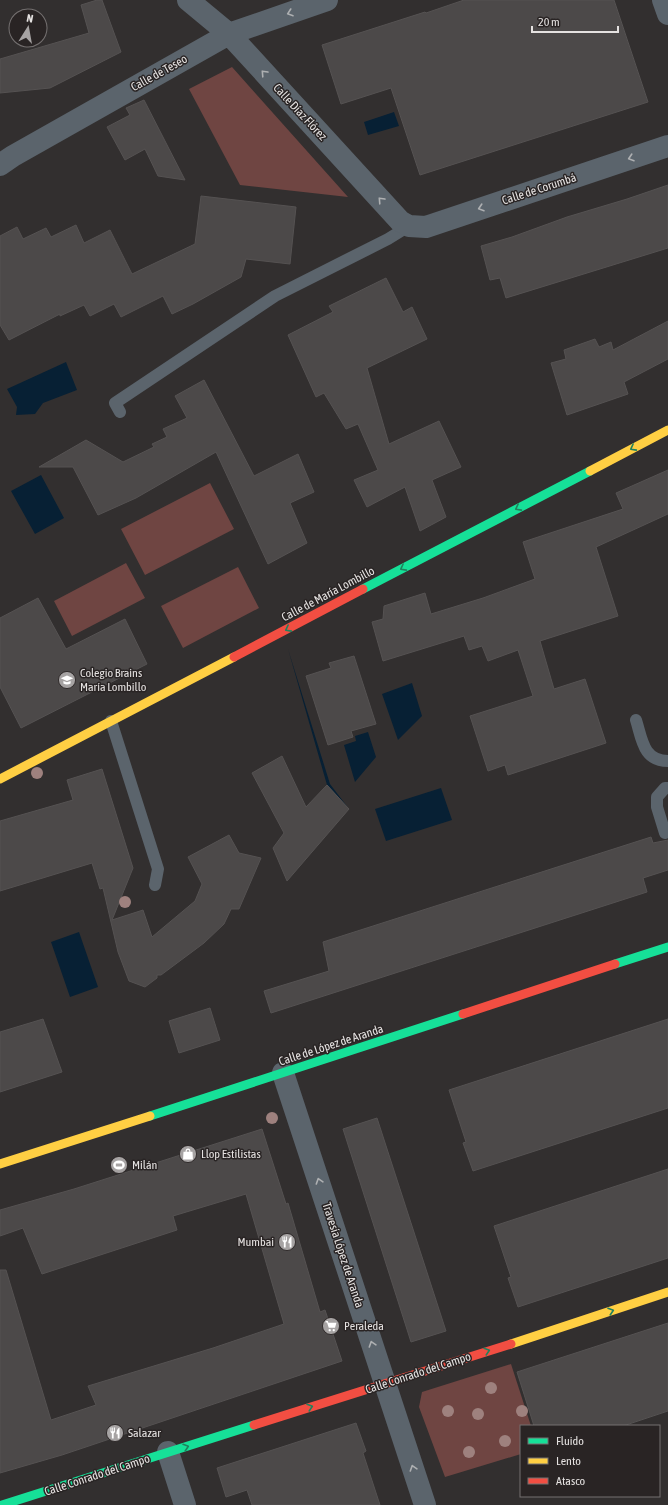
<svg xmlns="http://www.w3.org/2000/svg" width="668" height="1505" viewBox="0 0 668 1505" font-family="'Asap Condensed',sans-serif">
  <rect width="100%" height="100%" fill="#322f2f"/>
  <path fill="#6f4542" d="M 232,67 L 348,197 L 240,185 L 189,89 Z
    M 210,483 L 234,529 L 145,575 L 121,529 Z
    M 126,563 L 145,598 L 72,636 L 54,601 Z
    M 238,567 L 259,608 L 183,648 L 161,606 Z
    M 511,1364 L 531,1426 L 521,1426 L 521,1454 L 445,1477 L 419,1407 L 422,1392 Z"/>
  <path fill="#072034" d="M 394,112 L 399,126 L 368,135 L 364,122 Z
    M 66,362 L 77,390 L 43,403 L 35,414 L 16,415 L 17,407 L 7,389 Z
    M 41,475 L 64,518 L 35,534 L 11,491 Z
    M 288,649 L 330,784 L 349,809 L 327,785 Z
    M 412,683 L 422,716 L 398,740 L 382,694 Z
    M 368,732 L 376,757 L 355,782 L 344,745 L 356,741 L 355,736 Z
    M 441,788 L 452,820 L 386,841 L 375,809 Z
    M 79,932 L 98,987 L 70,997 L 51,942 Z"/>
  <path fill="#4c4949" stroke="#555252" d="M 97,0 L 102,0 L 121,52 L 50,88 L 0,93 L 0,59 L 89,33 L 81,5 Z
    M 464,0 L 614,0 L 648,102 L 420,175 L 391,88 L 341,104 L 322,45 L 425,12 L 426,13 Z
    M 144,100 L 185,180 L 158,176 L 145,149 L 125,160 L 107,127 L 130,115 L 126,108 Z
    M 668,185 L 668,248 L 506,298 L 500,278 L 490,280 L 481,246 L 512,237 L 567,217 L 627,199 Z
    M 201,196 L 296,207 L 290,264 L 246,259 L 241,277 L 193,304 L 172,314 L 163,296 L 121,317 L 114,304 L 90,316 L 84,305 L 60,316 L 60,314 L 9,340 L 0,325 L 0,236 L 17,227 L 23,239 L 46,228 L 51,237 L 76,225 L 84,243 L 110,230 L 132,274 L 195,244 Z
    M 386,278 L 403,312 L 412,307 L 427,339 L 367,368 L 389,444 L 439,421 L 461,467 L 432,480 L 446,517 L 420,531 L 405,487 L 367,507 L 354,480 L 378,470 L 358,424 L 346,429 L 324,393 L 316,397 L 288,335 L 333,312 L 329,306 Z
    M 668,321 L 668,359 L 624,382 L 628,394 L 567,415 L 551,363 L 566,359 L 564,350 L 595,339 L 599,347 L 611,342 L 613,350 Z
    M 204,380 L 254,476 L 298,454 L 314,492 L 290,503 L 307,543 L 268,564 L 216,452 L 136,498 L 98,515 L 73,467 L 39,467 L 86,440 L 123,462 L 154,447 L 152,444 L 167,437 L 163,429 L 187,418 L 175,396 Z
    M 668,470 L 668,514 L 596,547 L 618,616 L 540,641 L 554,689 L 585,679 L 606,743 L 508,775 L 505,765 L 488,771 L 470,716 L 533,696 L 518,650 L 488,661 L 482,646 L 469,650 L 464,636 L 383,661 L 372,622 L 383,619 L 384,606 L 425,593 L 431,614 L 483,598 L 535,579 L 523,542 L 623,509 L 616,493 Z
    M 38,598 L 66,649 L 125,619 L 147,664 L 21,728 L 0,687 L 0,618 Z
    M 354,656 L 376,724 L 351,731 L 353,737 L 328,745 L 306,676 L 331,668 L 329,663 Z
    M 282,756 L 306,807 L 327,785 L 349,809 L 287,881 L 273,848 L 284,833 L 252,773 Z
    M 102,769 L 133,868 L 112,920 L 143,910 L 152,937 L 195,901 L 202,884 L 188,857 L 229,835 L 239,853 L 261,858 L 239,909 L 231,909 L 224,924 L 204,943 L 161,975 L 157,975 L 157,978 L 145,987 L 129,981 L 118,952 L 103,888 L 100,889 L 92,863 L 0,891 L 0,821 L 73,800 L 67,780 Z
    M 651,837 L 653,843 L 668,840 L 668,870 L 643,878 L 647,892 L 271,1013 L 264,991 L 329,971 L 323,942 Z
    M 210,1008 L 220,1040 L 179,1053 L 169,1021 Z
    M 43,1019 L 62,1072 L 0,1092 L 0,1032 Z
    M 668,1019 L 668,1108 L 473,1171 L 463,1143 L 466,1142 L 449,1090 Z
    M 377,1118 L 446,1331 L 411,1342 L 343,1129 Z
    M 262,1129 L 286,1204 L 288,1203 L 320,1312 L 325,1310 L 342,1361 L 62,1455 L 0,1473 L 0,1270 L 6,1270 L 51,1420 L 96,1405 L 88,1386 L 213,1348 L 284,1324 L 246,1194 L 173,1216 L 177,1230 L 42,1274 L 23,1228 L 0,1236 L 0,1210 L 74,1189 Z
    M 668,1169 L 668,1258 L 518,1307 L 508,1278 L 511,1277 L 494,1226 Z
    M 668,1323 L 668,1411 L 623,1426 L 534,1426 L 517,1372 Z
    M 356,1423 L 366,1451 L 363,1453 L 380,1505 L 252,1505 L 247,1490 L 226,1497 L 217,1468 Z"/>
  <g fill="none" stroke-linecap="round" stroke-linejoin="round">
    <path stroke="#5b646c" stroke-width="12" d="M 120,412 L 115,403 L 275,296 L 388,239 L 409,226
      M 636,720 C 642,739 643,761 668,761
      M 111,721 L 158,869 L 155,885
      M 665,833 L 657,807 L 657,797 L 665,788 L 668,788"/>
    <path stroke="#5b646c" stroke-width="22" d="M 188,0 L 229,34 L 400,221 L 409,226 L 426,227 L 668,146
      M 663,0 L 668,14
      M 0,165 L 13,156 L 229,34 L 327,0
      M 283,1073 L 425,1505
      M 168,1452 L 185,1505"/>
    <path stroke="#16e098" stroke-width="9" d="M 363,589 L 590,471
      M 615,964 L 668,947
      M 150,1116 L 463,1014
      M 2,1505 L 254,1425"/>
    <path stroke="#ffcf43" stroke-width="9" d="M 590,471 L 668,430
      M 0,779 L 234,657
      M 0,1164 L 150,1116
      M 511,1344 L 668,1292"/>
    <path stroke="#f24e42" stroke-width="9" d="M 234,657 L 363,589
      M 463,1014 L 615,964
      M 254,1425 L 511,1344"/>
  </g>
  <g fill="#9e817e">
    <circle cx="37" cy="773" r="6"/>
    <circle cx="125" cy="902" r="6"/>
    <circle cx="272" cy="1118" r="6"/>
    <circle cx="491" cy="1388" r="6"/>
    <circle cx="448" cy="1411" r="6"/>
    <circle cx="522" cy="1411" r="6"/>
    <circle cx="478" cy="1414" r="6"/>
    <circle cx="505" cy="1441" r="6"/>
    <circle cx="469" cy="1452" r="6"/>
  </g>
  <defs><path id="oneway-chevron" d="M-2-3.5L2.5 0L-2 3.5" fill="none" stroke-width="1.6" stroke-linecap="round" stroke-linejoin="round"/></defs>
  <g stroke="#aeb0b2">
    <use href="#oneway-chevron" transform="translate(290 13) rotate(161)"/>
    <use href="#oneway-chevron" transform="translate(264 73) rotate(-133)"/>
    <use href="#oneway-chevron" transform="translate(631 158) rotate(162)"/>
    <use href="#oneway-chevron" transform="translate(381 200) rotate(-133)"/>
    <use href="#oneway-chevron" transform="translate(481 208) rotate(162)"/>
    <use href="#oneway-chevron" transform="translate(319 1181) rotate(-108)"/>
    <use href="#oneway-chevron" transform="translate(372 1344) rotate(-108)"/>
    <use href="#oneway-chevron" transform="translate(413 1468) rotate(-108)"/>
  </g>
  <g stroke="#20825e">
    <use href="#oneway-chevron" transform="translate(633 448) rotate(152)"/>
    <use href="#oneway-chevron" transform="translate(518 508) rotate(152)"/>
    <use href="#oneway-chevron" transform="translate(403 568) rotate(152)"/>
    <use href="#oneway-chevron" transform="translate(288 629) rotate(152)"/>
    <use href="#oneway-chevron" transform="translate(611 1311) rotate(-18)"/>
    <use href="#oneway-chevron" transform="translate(487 1351) rotate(-18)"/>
    <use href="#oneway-chevron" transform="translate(310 1407) rotate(-18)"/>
    <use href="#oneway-chevron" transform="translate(186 1447) rotate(-18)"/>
  </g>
  <defs>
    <g id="school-disc" transform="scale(0.9)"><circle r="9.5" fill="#a6a3a3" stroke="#292424"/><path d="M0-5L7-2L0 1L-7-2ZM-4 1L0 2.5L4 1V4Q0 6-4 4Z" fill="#fff"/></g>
    <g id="shop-disc" transform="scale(0.9)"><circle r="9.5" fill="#a6a3a3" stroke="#292424"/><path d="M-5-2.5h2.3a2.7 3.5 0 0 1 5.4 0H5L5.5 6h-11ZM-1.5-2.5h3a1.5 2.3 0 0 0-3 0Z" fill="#fff"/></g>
    <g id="stadium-disc" transform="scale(0.9)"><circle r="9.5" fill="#a6a3a3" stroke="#292424"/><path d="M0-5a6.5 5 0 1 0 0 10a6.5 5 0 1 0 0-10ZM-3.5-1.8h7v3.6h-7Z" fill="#fff"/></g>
    <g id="restaurant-disc" transform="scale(0.9)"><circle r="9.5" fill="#a6a3a3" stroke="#292424"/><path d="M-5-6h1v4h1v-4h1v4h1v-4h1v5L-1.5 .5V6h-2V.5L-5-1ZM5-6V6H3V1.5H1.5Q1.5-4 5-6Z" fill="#fff"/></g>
    <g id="supermarket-disc" transform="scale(0.9)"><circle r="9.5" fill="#a6a3a3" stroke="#292424"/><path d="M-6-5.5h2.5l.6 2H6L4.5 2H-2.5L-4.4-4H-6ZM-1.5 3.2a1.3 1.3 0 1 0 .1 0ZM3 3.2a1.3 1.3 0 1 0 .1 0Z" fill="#fff"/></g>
  </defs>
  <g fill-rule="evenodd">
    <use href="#school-disc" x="67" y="680"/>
    <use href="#shop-disc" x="188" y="1154"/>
    <use href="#stadium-disc" x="119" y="1165"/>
    <use href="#restaurant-disc" x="287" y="1242"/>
    <use href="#supermarket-disc" x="331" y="1326"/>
    <use href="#restaurant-disc" x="115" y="1433"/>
  </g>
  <g text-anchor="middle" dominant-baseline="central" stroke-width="3" stroke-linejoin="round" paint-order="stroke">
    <g font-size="12" fill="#e5e2e1" stroke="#292424">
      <text transform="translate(159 73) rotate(-29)">Calle de Teseo</text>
      <text transform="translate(300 112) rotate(47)">Calle Díaz Flórez</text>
      <text transform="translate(539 189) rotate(-18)">Calle de Corumbá</text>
      <text transform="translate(328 594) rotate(-28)">Calle de María Lombillo</text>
      <text transform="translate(331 1045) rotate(-18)">Calle de López de Aranda</text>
      <text transform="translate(343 1255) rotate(72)">Travesía López de Aranda</text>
      <text transform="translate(418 1373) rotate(-18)">Calle Conrado del Campo</text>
      <text transform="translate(97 1475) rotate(-18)">Calle Conrado del Campo</text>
    </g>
    <g font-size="12" fill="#e5e2e1" stroke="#292424" text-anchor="start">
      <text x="80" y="673">Colegio Brains<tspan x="80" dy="14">María Lombillo</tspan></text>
      <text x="201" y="1154">Llop Estilistas</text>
      <text x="132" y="1165">Milán</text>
      <text x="274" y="1242" text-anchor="end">Mumbai</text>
      <text x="344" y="1326">Peraleda</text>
      <text x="128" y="1433">Salazar</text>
    </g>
  </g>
  <rect x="520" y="1425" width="140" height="72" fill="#292424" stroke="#747070"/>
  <rect x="528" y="1438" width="20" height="6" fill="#16e098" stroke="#747070"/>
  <text x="556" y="1445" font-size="12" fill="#e5e2e1">Fluido</text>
  <rect x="528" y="1458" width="20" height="6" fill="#ffcf43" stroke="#747070"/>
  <text x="556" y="1465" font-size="12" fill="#e5e2e1">Lento</text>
  <rect x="528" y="1478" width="20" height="6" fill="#f24e42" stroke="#747070"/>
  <text x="556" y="1485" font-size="12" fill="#e5e2e1">Atasco</text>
  <g transform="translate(28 28) rotate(11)"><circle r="19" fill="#292424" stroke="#747070"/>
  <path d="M0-3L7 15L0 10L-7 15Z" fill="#a6a3a3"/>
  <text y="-6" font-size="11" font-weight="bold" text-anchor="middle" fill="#e5e2e1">N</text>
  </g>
  <path d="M532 26v6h86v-6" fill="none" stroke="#e5e2e1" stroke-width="2"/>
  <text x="538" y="26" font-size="12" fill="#e5e2e1" stroke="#292424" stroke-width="3" paint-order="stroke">20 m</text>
</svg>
